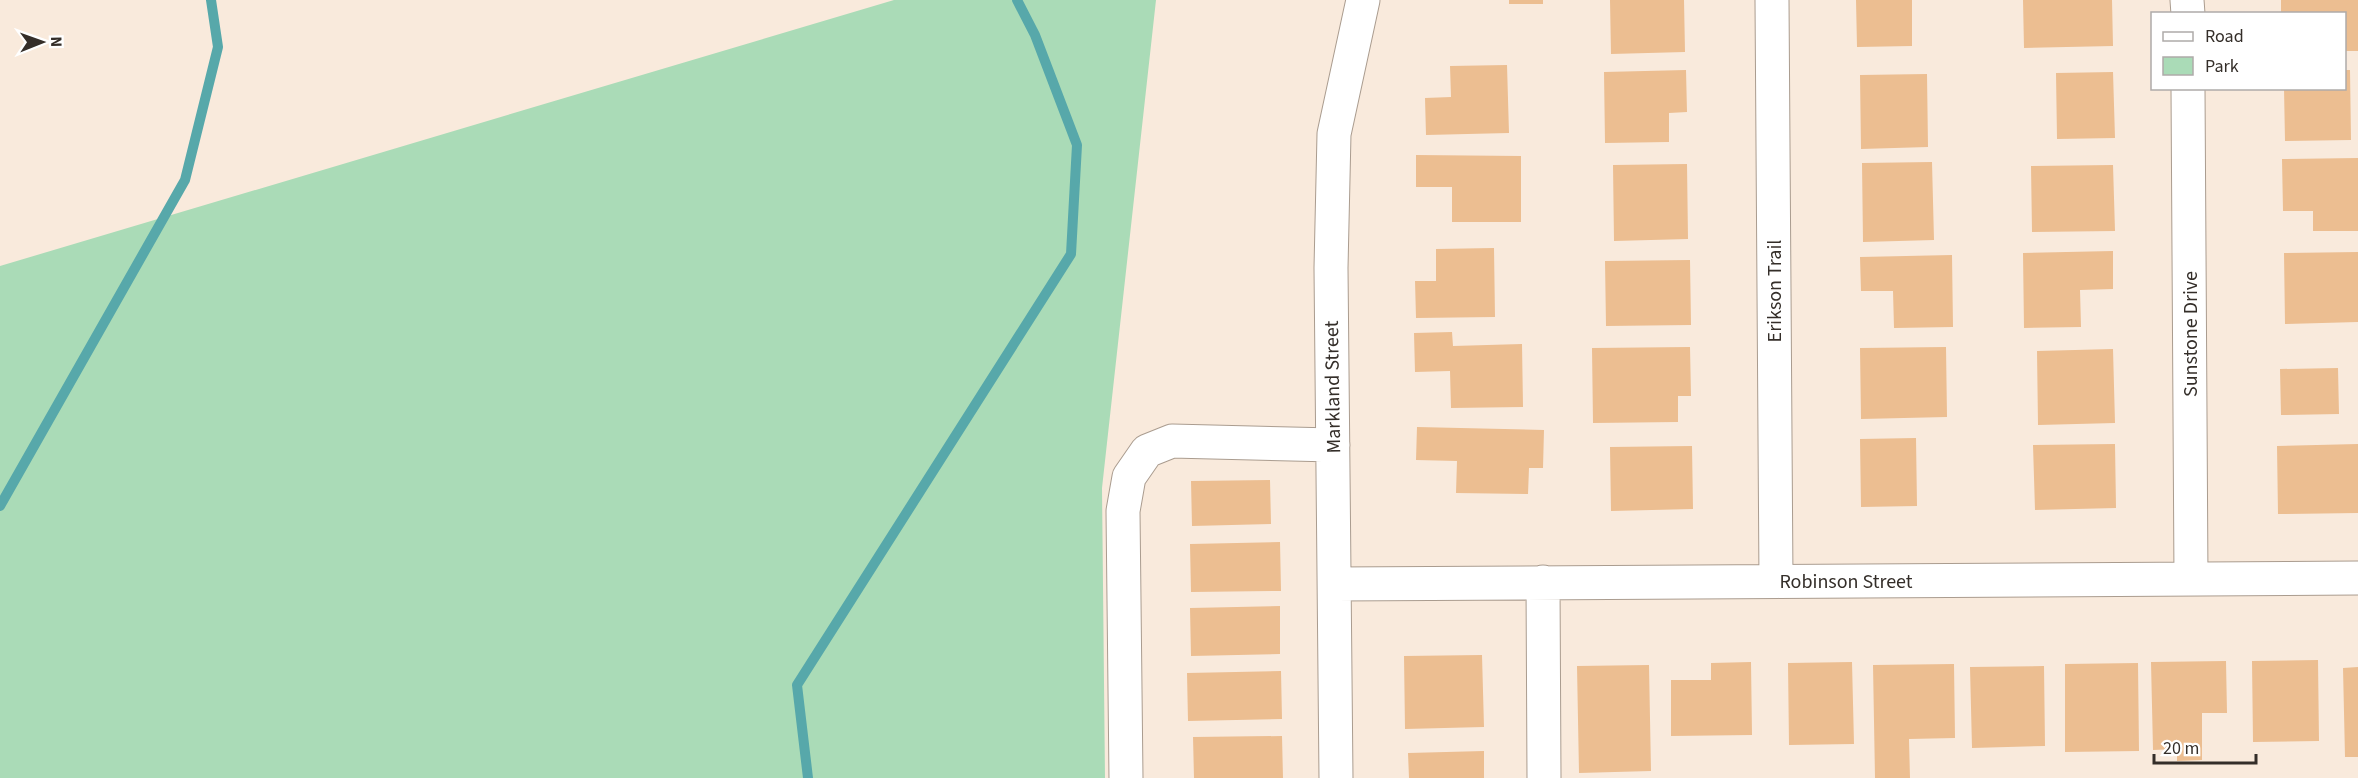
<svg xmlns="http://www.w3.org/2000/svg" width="2358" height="778" font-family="'Source Sans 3',sans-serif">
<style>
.green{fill:#aadbb7}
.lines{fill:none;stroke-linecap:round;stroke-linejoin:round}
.stream{stroke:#57a8aa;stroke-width:10}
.building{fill:#ecbe91}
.minor-casing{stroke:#aa9c8f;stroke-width:35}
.minor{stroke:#fff;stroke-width:33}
.labels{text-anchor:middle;stroke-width:4.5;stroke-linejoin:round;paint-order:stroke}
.street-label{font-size:20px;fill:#342e29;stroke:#fff}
</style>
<rect width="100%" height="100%" fill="#f9eadc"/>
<path class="green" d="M894 0H1156L1102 488 1105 778H0V266Z"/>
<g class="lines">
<path class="stream" d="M0 506 185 180 218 47 211 0
M808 778 797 685 1071 254 1077 145 1035 35 1017 0"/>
</g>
<path class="building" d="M1509 0H1543V4H1509Z
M1610 0H1684L1685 52 1611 54Z
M1856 0H1912V46L1857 47Z
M2023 0H2112L2113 46 2024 48Z
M2281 0H2358V51H2344V14H2281Z
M1507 65 1509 133 1426 135 1425 98 1451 97 1450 66Z
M1686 70 1687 112 1669 113V142L1605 143 1604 72Z
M2344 70H2350L2351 140 2285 141 2284 88H2344Z
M2113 72 2115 138 2057 139 2056 73Z
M1927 74 1928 147 1861 149 1860 75Z
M1416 155 1521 156V222H1452V187H1416Z
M2358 158V231H2313V211H2283L2282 159Z
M1932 162 1934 240 1863 242 1862 163Z
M1687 164 1688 239 1614 241 1613 165Z
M2113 165 2115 231 2032 232 2031 166Z
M1494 248 1495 317 1416 318 1415 281H1436V249Z
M2113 251V289L2080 290 2081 327 2024 328 2023 253Z
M2358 252V322L2285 324 2284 253Z
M1952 255 1953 327 1894 328 1893 291H1861L1860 257Z
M1690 260 1691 325 1606 326 1605 261Z
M1452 332 1453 346 1522 344 1523 407 1451 408 1450 371 1415 372 1414 333Z
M1690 347 1691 396H1678V422L1593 423 1592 348Z
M1946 347 1947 417 1861 419 1860 348Z
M2113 349 2115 423 2038 425 2037 351Z
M2338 368 2339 414 2281 415 2280 369Z
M1417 427 1544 430 1543 468H1529L1528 494 1456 493 1457 461 1416 460Z
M1916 438 1917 506 1861 507 1860 439Z
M2115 444 2116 508 2035 510 2033 445Z
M2358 444V513L2278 514 2277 446Z
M1692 446 1693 509 1611 511 1610 447Z
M1270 480 1271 524 1192 526 1191 481Z
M1280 542 1281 591 1191 592 1190 544Z
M1280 606V654L1191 656 1190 608Z
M1482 655 1484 727 1405 729 1404 656Z
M2318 660 2319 741 2253 742 2252 661Z
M2226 661 2227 713H2202V760L2177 761V749L2153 750 2151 662Z
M1751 662 1752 735 1671 736V680H1711V663Z
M1852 662 1854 744 1789 745 1788 663Z
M2138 663 2139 751 2065 752V664Z
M1954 664 1955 738 1909 739 1910 778H1875L1873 665Z
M1649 665 1651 771 1579 773 1577 666Z
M2044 666 2045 746 1972 748 1970 667Z
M2358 667V757H2345L2343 668Z
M1281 671 1282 719 1188 721 1187 673Z
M1282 736 1283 778H1194L1193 737Z
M1484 751V778H1409L1408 753Z"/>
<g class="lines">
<defs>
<path id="minor" d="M1772 0 1776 581
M2187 0 2188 14
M2188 88 2191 579
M1543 582 1544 778
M1335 584 2358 578
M1126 778 1123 511 1129 477 1147 451 1172 441 1333 445
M1336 778 1331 268 1334 134 1363 0"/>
</defs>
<use href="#minor" class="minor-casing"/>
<use href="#minor" class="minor"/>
</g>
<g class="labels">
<g class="street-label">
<text transform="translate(1774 291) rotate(-90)" y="7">Erikson Trail</text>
<text transform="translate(2190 334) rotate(-90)" y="7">Sunstone Drive</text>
<text transform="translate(1332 387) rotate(-91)" y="7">Markland Street</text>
<text x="1846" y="588">Robinson Street</text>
</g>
</g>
<rect x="2151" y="12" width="195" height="78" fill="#ffffff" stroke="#aeaba9" stroke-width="1.5"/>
<rect x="2163" y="32" width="30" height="9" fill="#ffffff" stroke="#aeaba9" stroke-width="1.5"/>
<text x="2205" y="42" font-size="18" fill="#342e29">Road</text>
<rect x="2163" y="57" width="30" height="18" fill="#aadbb7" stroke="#aeaba9" stroke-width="1.5"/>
<text x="2205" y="72" font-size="18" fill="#342e29">Park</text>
<g transform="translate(42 42) rotate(89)" stroke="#ffffff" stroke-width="4.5" paint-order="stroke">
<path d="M0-4.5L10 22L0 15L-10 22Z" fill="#342e29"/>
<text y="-9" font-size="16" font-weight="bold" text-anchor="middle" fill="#342e29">N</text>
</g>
<path d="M2154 754v9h102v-9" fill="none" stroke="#342e29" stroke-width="3"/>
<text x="2163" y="754" font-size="18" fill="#342e29" stroke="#ffffff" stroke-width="4.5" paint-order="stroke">20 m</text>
</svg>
